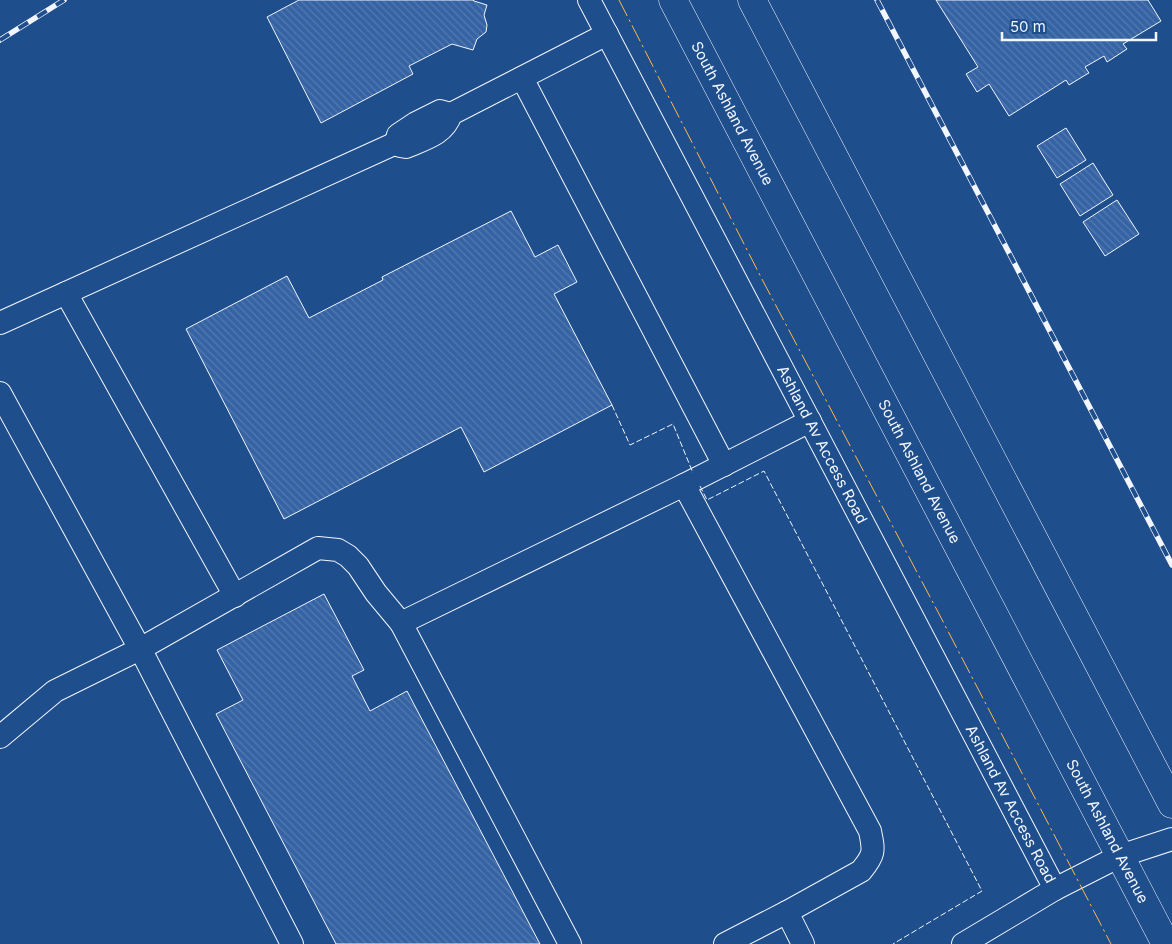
<svg xmlns="http://www.w3.org/2000/svg" width="1172" height="944" font-family="Inter,sans-serif">
<style>
.building{fill:url(#building-back-hatch);stroke:#f2f6ff}
.lines{fill:none;stroke-linecap:round;stroke-linejoin:round}
.minor-casing{stroke:#f2f6ff;stroke-width:24}
.major-casing{stroke:#f2f6ff;stroke-width:29}
.minor{stroke:#1f4e8c;stroke-width:22}
.major{stroke:#1f4e8c;stroke-width:28}
.rail-casing{stroke:#f2f6ff;stroke-width:5.5}
.rail{stroke:#1f4e8c;stroke-width:4;stroke-dasharray:11;stroke-linecap:butt}
.fence{stroke:#f2f6ff;stroke-width:1;stroke-dasharray:6 2.5;stroke-linecap:butt}
.power{stroke:#ffb74d;stroke-width:1;stroke-dasharray:18 4 2.5 4;stroke-linecap:butt}
.labels{text-anchor:middle;stroke-width:4;stroke-linejoin:round;paint-order:stroke}
.street-label{font-size:15px;fill:#f2f6ff;stroke:#1f4e8c}
</style>
<defs>
<pattern id="building-back-hatch" width="6" height="6" patternUnits="userSpaceOnUse" patternTransform="scale(1.25)"><rect width="6" height="6" fill="#3563a3"/><path d="M-1 5l2 2M0 0l6 6M5-1l2 2" fill="none" stroke="#537ab1"/></pattern>
</defs>
<rect width="100%" height="100%" fill="#1f4e8c"/>
<path class="building" d="M299 0H473L474 1 487 5 484 15 487 25 486 32 477 39 473 50 452 44 409 66 413 74 321 123 267 17Z
M936 0H1148L1161 21 1123 44 1127 49 1107 62 1104 56 1085 67 1089 73 1087 74 1069 85 1066 80 1009 116 989 84 977 92 966 74 978 67Z
M1066 128 1086 160 1057 178 1037 146Z
M1093 163 1113 195 1080 216 1060 184Z
M1117 200 1139 234 1105 256 1083 222Z
M511 211 535 257 558 245 577 282 554 294 612 405 484 472 461 427 284 519 186 329 287 276 309 318 383 280 382 277Z
M324 594 364 670 352 676 370 711 407 691 540 944H336L216 714 243 700 217 650Z"/>
<g class="lines">
<defs>
<g id="minor">
<path id="s1" d="M589 0 1055 889"/>
<path d="M522 78 724 465"/>
<path d="M451 114 440 111 416 123 398 135 396 143 400 146 406 147C424 139 444 135 451 114L607 34"/>
<path d="M66 293 235 596"/>
<path d="M0 323 396 143"/>
<path d="M0 393 146 660 292 944"/>
<path d="M684 485 810 421"/>
<path d="M0 737 55 691 140 649 318 548 338 550 348 556 358 566 376 593 401 623"/>
<path d="M787 912 803 944"/>
<path d="M570 944 401 623 684 485 870 831C874 851 875 854 861 871L787 912 725 944"/>
<path d="M963 944 1055 889 1120 856 1172 839"/>
</g>
<g id="major">
<path id="s2" d="M673 0 1166 944"/>
<path d="M752 0 1172 804"/>
</g>
</defs>
<use href="#minor" class="minor-casing"/>
<use href="#major" class="major-casing"/>
<use href="#minor" class="minor"/>
<use href="#major" class="major"/>
<defs>
<path id="rail" d="M877 0 1172 565
M0 40 64 0"/>
</defs>
<use href="#rail" class="rail-casing"/>
<use href="#rail" class="rail"/>
<path class="fence" d="M612 405 630 445 673 424 693 473
M700 486 707 500 764 471 982 891 893 944"/>
<path class="power" d="M619 0 764 283 938 612 1111 944"/>
</g>
<g class="labels">
<g class="street-label">
<text dy="5" stroke="none"><textPath href="#s2" startOffset="128">South Ashland Avenue</textPath></text>
<text dy="5" stroke="none"><textPath href="#s1" startOffset="502">Ashland Av Access Road</textPath></text>
<text dy="5" stroke="none"><textPath href="#s2" startOffset="532">South Ashland Avenue</textPath></text>
<text dy="5" stroke="none"><textPath href="#s1" startOffset="908">Ashland Av Access Road</textPath></text>
<text dy="5" stroke="none"><textPath href="#s2" startOffset="938">South Ashland Avenue</textPath></text>
</g>
</g>
<path d="M1002 32v8h154v-8" fill="none" stroke="#f2f6ff" stroke-width="2.5"/>
<text x="1010" y="32" font-size="15" fill="#f2f6ff" stroke="#1f4e8c" stroke-width="4" paint-order="stroke">50 m</text>
</svg>
